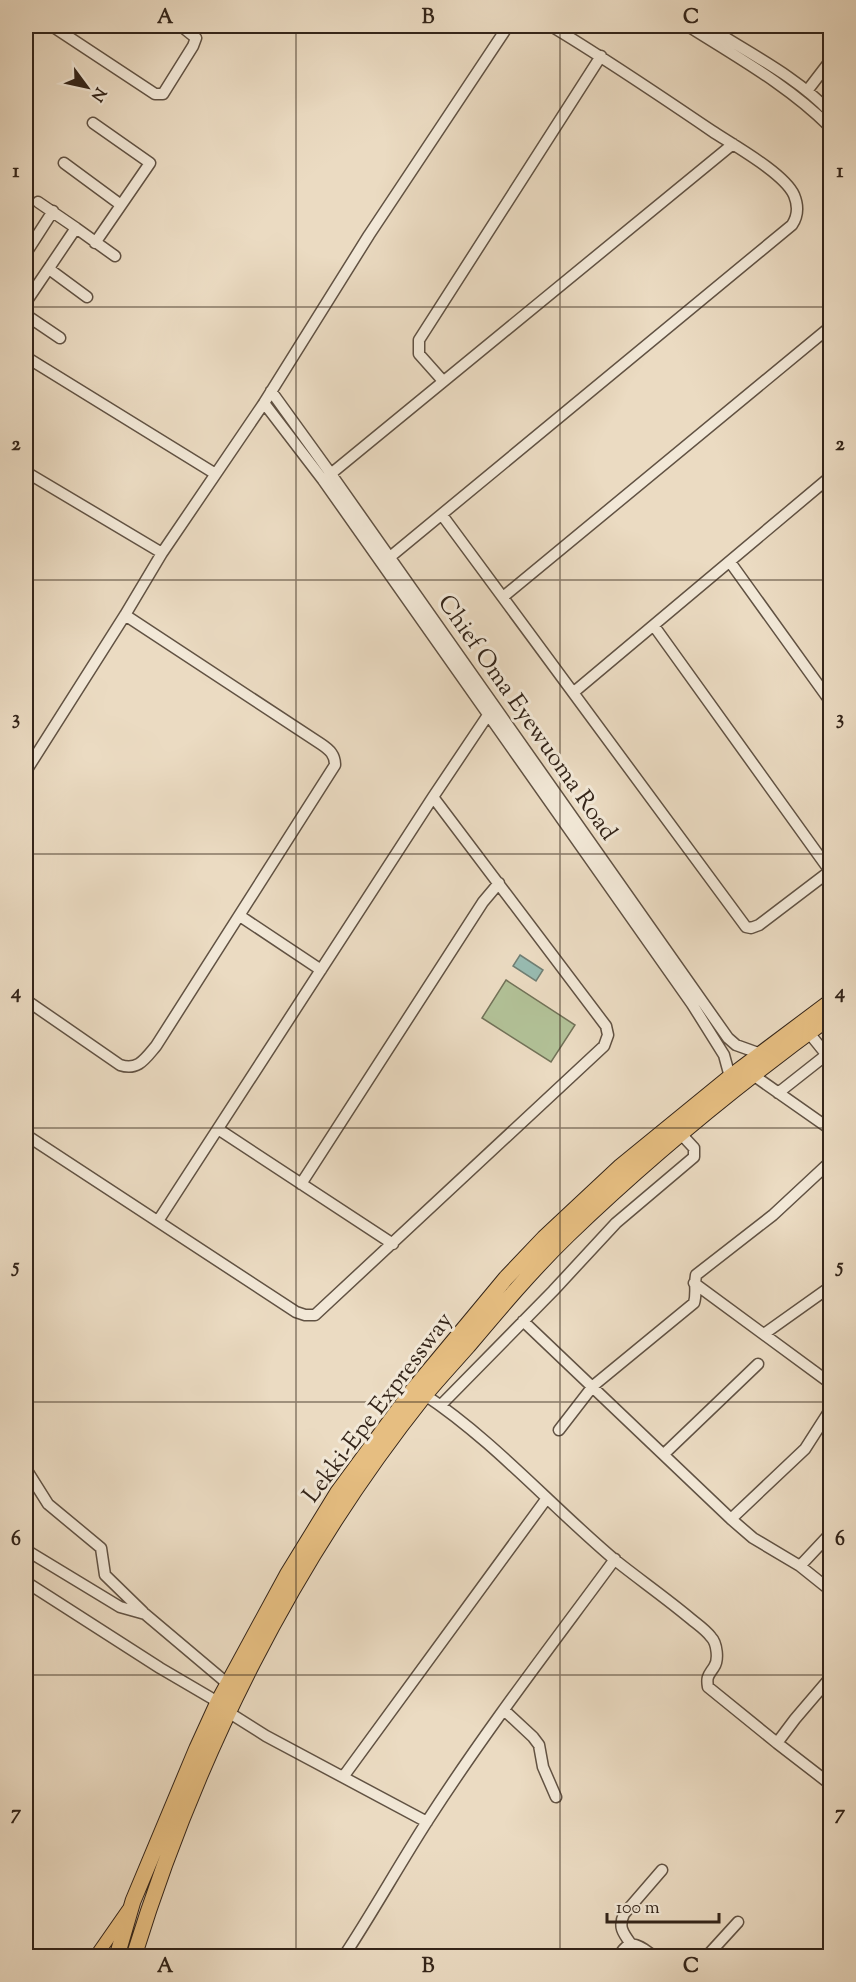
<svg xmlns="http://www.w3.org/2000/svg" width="856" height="1982" font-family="'Sorts Mill Goudy',serif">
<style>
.green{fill:#b2c197;stroke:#727258;stroke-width:1.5}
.water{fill:#98bbb1;stroke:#707f74;stroke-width:1.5}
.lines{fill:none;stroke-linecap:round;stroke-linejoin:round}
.minor-casing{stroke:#615243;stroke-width:13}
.major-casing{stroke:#332419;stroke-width:14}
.highway-casing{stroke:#332419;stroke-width:17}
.minor{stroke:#f2e8d7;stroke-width:10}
.major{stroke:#e6be81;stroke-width:12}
.highway{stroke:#e6be81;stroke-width:15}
.grid{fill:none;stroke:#332419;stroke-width:1.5;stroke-opacity:0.55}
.labels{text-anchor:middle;stroke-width:6;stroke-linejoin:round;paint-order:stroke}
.street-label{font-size:24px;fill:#332419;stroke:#f2e8d7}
.neatline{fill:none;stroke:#332419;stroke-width:2}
.grid-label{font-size:20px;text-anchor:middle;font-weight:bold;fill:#332419}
</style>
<rect width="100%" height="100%" fill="#ebdbc2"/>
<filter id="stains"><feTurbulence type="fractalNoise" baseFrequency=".00333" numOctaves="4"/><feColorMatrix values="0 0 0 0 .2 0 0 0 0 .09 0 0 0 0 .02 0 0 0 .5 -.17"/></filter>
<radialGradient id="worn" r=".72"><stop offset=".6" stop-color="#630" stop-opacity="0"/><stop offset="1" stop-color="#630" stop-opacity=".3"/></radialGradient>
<path class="green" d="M506 980 575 1025 551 1062 482 1018Z"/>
<path class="water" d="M520 955 543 970 536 981 513 966Z"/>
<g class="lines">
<defs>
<path id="minor" d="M52 26 155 94H163L193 46 196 38 181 26
M688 26C737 57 789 86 830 127
M707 26C748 53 796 76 830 112
M807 91 830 61
M93 123 150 163 95 243
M64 163 121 205
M38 202 76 228
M26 253 53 211
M49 269 87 297
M26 302 76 228 115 256
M26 315 60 338
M26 357 214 473
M443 381 419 354V340L601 56
M271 391 331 474 728 1038 736 1045 761 1054
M264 403 323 480 692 1004 724 1055 730 1077
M26 472 162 553
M327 477 733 144
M442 515 746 927 751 928 759 925 830 871
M390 557 792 225C798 216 799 207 794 195 784 173 733 145 712 131 659 95 606 59 551 26
M730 562 830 701
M503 597 830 327
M654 626 830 871
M574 692 830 477
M26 771 125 615 162 553 264 403 369 235 508 26
M240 916 321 970
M26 1000 120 1065C138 1071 145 1059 156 1046L335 765C335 755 330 750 321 744L125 615
M809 1033 826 1054
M753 1075 830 1129
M778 1093 830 1052
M218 1129 393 1244
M26 1135 296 1312 305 1315H315L604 1046 608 1035 606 1026 433 797
M301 1184 483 902 499 883
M158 1221 433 797 488 715 492 713
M694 1283 830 1383
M523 1321 731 1519 753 1538 800 1566 830 1590
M764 1334 830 1287
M425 1395C493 1440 552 1507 615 1560 640 1580 666 1598 691 1619 697 1624 706 1630 711 1637 717 1643 719 1660 714 1667 709 1675 706 1676 708 1687L777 1743
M441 1405 553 1291 616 1223 694 1157V1148L681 1134
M559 1430 593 1386 694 1303C697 1293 694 1285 696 1275L773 1215 830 1162
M664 1454 758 1364
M26 1469 48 1504 101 1548 105 1575 143 1612
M731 1519 805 1449 830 1410
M26 1550 120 1607 145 1614 228 1684
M800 1566 830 1534
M26 1582 160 1668 218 1702
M830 1678 795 1719 777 1743 830 1784
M504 1710 533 1737 539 1745 543 1767 556 1797
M228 1712 266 1736 427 1822
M343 1777 547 1498
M631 1944C623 1933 618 1927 624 1914L662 1870
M344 1956C373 1912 399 1865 428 1820 486 1730 551 1646 615 1559
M619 1956C630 1936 639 1946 654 1956
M707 1956 738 1922"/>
<path id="major" d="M96 1956 128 1910"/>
<path id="highway" d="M117 1956 133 1901 197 1748 218 1702 287 1575 338 1492 413 1390 506 1278 544 1238 621 1166 730 1077 830 1002
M134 1956C196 1755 292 1562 424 1396 438 1379 453 1363 468 1346 500 1308 532 1270 568 1235 650 1156 738 1084 830 1017"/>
</defs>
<use href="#minor" class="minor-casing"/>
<use href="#major" class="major-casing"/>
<use href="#highway" class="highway-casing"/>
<use href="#minor" class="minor"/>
<use href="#major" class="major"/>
<use href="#highway" class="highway"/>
</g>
<path class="grid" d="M296 26V1956M560 26V1956M26 307H830M26 580H830M26 854H830M26 1128H830M26 1402H830M26 1675H830"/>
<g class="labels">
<g class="street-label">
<text transform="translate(528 717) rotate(55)" y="8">Chief Oma Eyewuoma Road</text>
<text transform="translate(377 1407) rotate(-53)" y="8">Lekki-Epe Expressway</text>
</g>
</g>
<rect width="856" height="1982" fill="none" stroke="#ebdbc2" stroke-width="66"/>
<g transform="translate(87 87) rotate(123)" stroke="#f2e8d7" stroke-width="4.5" paint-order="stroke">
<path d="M0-4.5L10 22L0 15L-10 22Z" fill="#332419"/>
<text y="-9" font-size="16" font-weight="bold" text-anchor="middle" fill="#332419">N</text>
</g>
<path d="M607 1913v9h112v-9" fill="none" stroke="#332419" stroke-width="3"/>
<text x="616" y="1913" font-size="18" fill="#332419" stroke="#f2e8d7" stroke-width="4.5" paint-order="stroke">100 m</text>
<rect x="33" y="33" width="790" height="1916" class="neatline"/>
<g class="grid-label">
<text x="165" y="23">A</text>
<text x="428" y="23">B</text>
<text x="691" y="23">C</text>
<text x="16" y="177">1</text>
<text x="840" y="177">1</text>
<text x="16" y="450">2</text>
<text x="840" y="450">2</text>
<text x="16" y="724">3</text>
<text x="840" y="724">3</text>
<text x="16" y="998">4</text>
<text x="840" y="998">4</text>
<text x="16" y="1272">5</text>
<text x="840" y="1272">5</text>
<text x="16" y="1545">6</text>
<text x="840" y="1545">6</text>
<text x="16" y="1819">7</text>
<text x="840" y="1819">7</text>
<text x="165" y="1972">A</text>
<text x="428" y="1972">B</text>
<text x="691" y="1972">C</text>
</g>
<rect width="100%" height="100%" filter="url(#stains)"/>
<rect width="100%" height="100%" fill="url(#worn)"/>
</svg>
